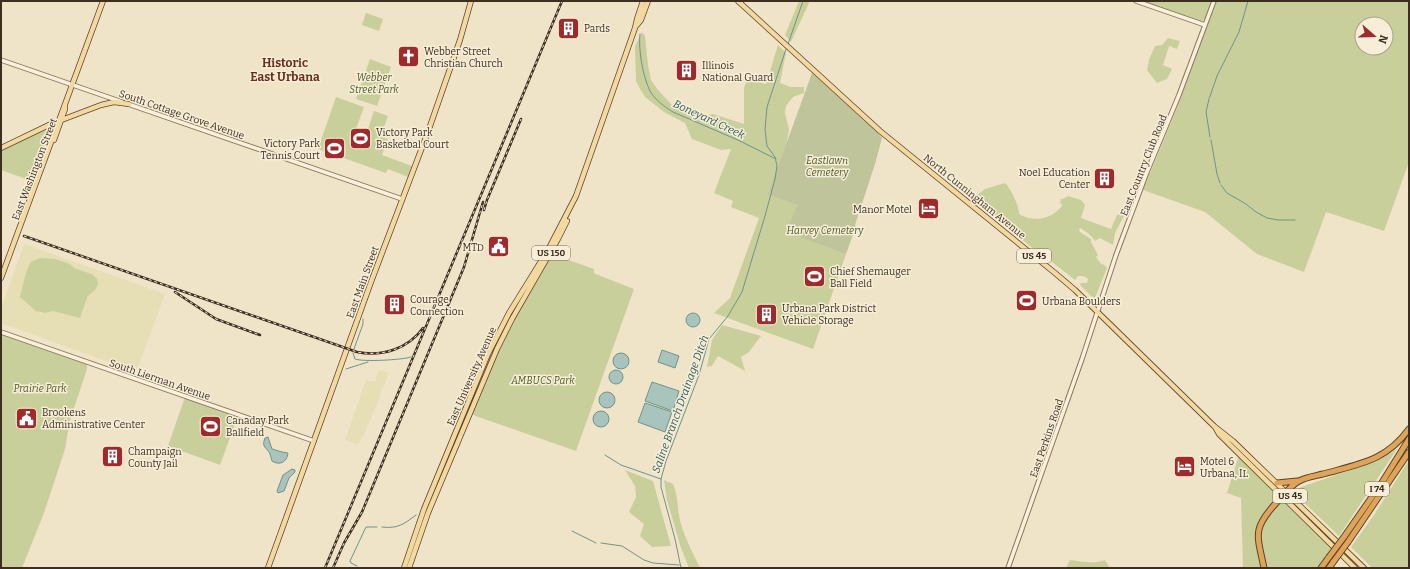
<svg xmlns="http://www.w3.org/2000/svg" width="1410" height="569" font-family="Bitter,serif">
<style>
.farmland{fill:#e6deb5;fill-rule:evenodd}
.green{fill:#c9cf9b;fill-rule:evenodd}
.cemetery{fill:#bfc49a}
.water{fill:#a9c4bc;stroke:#6f938a}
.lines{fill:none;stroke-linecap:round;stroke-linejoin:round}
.stream{stroke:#6f938a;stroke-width:1}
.minor-casing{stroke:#8d765c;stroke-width:5.5}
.major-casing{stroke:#5b4430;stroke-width:6}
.highway-casing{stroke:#5b4430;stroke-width:7}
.minor{stroke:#faf1dc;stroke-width:3.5}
.major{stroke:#f3d9a0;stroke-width:4.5}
.highway{stroke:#e0a458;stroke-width:5}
.rail-casing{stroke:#3d2e20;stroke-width:2.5}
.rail{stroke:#f7eed8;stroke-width:1;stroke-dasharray:3;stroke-linecap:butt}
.highway-bridge-casing{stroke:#5b4430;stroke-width:7;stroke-linecap:butt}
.highway-bridge{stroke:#e0a458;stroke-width:5}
.labels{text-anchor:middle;stroke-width:3;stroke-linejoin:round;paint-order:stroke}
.shield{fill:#f7eed8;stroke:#756857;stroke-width:1}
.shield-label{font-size:9px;font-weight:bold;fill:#3d2e20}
.poi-label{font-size:10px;fill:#3d2e20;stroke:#f7eed8;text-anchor:start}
.park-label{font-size:10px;font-style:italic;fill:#4d5a26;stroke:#f7eed8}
.street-label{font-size:10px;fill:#3d2e20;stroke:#f7eed8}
.water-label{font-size:11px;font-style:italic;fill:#2f5d5a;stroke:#f7eed8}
.quarter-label{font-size:12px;font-weight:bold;fill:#6b2e1e;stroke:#f7eed8}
</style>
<rect width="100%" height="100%" fill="#f0e4c8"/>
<path class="farmland" d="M24 244 165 294 136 372 1 323V309ZM70 264 74 268 92 274 95 290 88 296 82 315 53 311 45 313 20 297 26 276Z
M379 370 388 373 385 384 381 390 380 397 361 441 357 444 345 440 366 380 375 382Z"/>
<path class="green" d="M799 1H810L791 42 785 35Z
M1143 1H1212L1206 18 1201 21Z
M1216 1H1409V162L1384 231 1326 212 1304 272 1257 254 1205 212 1143 190 1172 120ZM1362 24H1386V48H1362Z
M366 13 383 19 379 31 362 25Z
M642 32 645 36 648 65 651 80 658 90 673 106 702 116 713 114 744 124V87L748 79 766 84 778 45 786 53 780 83 791 87H804V93L793 97 786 106 785 113 789 129 783 164 797 204 796 206 843 252 846 254 813 349 714 313 730 298 759 218 731 207 733 201 714 193 731 149 721 150 692 139 685 123 664 112 645 97 640 89 636 81 635 46Z
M1168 38 1180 41 1177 49 1169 46 1163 65 1172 69 1167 79 1157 83 1147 70 1149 60 1155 46 1162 45Z
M370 59 391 67 377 106 356 99Z
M336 97 364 107 356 129 367 132 374 111 388 116 381 136 388 139 382 155 412 166 408 177 388 169 386 173 318 149Z
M45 130 50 131 32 181 1 170V150Z
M1005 183C1010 187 1020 208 1019 214 1035 223 1051 219 1062 206V204H1060L1061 199H1063L1068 196 1081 200 1085 205 1081 218 1111 229 1117 215 1122 213 1123 216 1124 213 1125 214 1115 233 1113 245 1100 238 1095 241C1091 235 1087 232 1080 228L1079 229 1080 232 1091 239V242L1098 255 1096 257 1102 265 1103 264 1107 268 1095 298 1091 296 1080 285 1081 283H1087L1088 279C1085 276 1083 276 1078 276L1075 280 1047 258 1031 247 973 198 985 189Z
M551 252 563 258 594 269V273L598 275 634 289 576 451 470 414 497 349Z
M41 258 55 259 70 264 74 268 92 274 97 279 98 285 95 290 88 296 80 318 53 311 45 313 36 311 20 297C22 289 27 266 31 262 34 260 38 259 41 258Z
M722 325 761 336 749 352 741 357 745 371 718 356 712 366 707 367 712 340Z
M1 334 84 363 87 365V369L70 420 65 449 44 513 22 568H1Z
M185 397 238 416 220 465 168 446Z
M1397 449 1339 536 1292 491 1304 486 1377 461Z
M1239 455 1274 492C1279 505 1264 511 1259 521 1253 536 1259 553 1262 568H1243L1241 498 1227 493Z
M1409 460V568H1372L1351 547 1374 515Z
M625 470 653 481 671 546 652 547 640 536 644 524 629 512 636 497 635 486Z
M664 480 673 484C678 496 677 503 679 515 682 533 692 551 700 568H689L681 548 667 500Z
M1281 501H1282L1332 548 1317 568H1266C1263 552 1256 533 1265 518 1269 512 1276 506 1281 501Z
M1070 560C1083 562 1093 564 1105 560L1110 568H1066Z"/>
<path class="cemetery" d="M812 73 879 134 882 138 875 164 855 225 856 226 846 254 787 232 797 205 768 194Z"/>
<path class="water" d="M686 320a7 7 0 1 1 14 0a7 7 0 1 1-14 0Z
M662 350 679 356 675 368 658 362Z
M613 361a8 8 0 1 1 16 0a8 8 0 1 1-16 0Z
M609 377a7 7 0 1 1 14 0a7 7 0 1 1-14 0Z
M652 382 679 391 673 411 645 401Z
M599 400a8 8 0 1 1 16 0a8 8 0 1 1-16 0Z
M645 403 672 412 665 432 638 422Z
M593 419a8 8 0 1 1 16 0a8 8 0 1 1-16 0Z
M268 437 272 449 282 452 288 453C287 462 280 466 272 461 271 459 271 456 270 454 267 447 261 448 265 438Z
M292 469 295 470V472L289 478 284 491 278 493 277 491 283 475Z"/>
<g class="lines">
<path class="stream" d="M640 34C638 49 643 77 650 91 655 100 665 107 673 112L740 141 776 159
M788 44 803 1
M1210 137 1206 112 1209 99 1217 76 1239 32 1248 1
M1211 140 1217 174 1220 183
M1221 185 1227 193 1246 204 1256 212 1267 218 1278 220H1295
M354 349 363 324V319
M353 353 355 359C363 362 402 360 411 357
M346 369 368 362
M605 455 621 465 661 479
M382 527C398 529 404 524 416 515
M572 531 596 543
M601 543 622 546 644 560 653 563 679 565
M357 566 351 563 350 561 366 527H377
M681 568 675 539 661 487V479L666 461 699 375 709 339 728 316 742 292 765 216 775 179 777 166 775 157 767 146 766 138 765 129 767 107 786 49"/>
<defs>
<path id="minor" d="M1136 1 1205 25
M1 60 122 102
M128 104 402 199
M1 332 314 441
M1008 568 1082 359 1116 255 1147 172 1179 95 1214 1"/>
<path id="major" d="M738 1 880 131 1055 273 1075 290 1214 426 1233 441 1364 568
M636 26 641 20 648 1
M54 140 65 109V105
M1 148 51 124 101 105 114 102 129 104
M1 278 103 1
M1215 427 1219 434 1355 568
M268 568 371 282 429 129 460 40 471 1
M404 568 424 509 488 354 509 313 548 250 576 196 635 28 637 19 643 1
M409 568 428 513 497 349 512 319 558 239 567 221"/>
<path id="highway" d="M1277 483 1297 481
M1344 537 1381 484 1409 439
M1348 542 1409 452
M1264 568C1257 534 1252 529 1277 502 1284 495 1291 485 1299 481 1307 477 1315 476 1323 474 1359 464 1386 461 1409 429
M1321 568 1329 557
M1329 568 1334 561"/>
</defs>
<use href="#minor" class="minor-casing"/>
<use href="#major" class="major-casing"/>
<use href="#highway" class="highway-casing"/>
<use href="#minor" class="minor"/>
<use href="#major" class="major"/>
<use href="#highway" class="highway"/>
<defs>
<path id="rail" d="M484 210 487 200 521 119
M24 236 357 352C382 357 408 349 423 328
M175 292 216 319 260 335
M325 568 562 1
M333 568 344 543 362 512 464 267 483 202"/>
</defs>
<use href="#rail" class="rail-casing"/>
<use href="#rail" class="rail"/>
<defs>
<path id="highway-bridge" d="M1329 557 1344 537
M1334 561 1348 542"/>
</defs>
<use href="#highway-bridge" class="highway-bridge-casing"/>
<use href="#highway-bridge" class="highway-bridge"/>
</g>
<defs>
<symbol id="building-square" viewBox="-11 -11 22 22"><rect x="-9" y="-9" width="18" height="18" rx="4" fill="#9e2a2b" stroke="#f7eed8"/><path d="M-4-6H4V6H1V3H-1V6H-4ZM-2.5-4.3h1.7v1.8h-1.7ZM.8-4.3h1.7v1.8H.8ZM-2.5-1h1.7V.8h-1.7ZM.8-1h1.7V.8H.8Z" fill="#fff"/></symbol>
<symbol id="church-square" viewBox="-11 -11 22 22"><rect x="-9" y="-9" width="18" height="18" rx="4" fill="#9e2a2b" stroke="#f7eed8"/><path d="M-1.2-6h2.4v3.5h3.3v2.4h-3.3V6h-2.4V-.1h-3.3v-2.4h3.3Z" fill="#fff"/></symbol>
<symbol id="stadium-square" viewBox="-11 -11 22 22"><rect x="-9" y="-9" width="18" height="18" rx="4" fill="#9e2a2b" stroke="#f7eed8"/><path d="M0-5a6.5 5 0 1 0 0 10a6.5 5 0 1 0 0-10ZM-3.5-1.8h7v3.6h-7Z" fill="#fff"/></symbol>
<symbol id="hotel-square" viewBox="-11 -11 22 22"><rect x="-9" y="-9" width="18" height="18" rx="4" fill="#9e2a2b" stroke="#f7eed8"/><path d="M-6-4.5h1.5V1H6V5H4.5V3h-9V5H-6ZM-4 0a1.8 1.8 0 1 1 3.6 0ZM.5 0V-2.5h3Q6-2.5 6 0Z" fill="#fff"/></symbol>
<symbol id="civic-square" viewBox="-11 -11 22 22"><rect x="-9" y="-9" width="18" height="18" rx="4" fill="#9e2a2b" stroke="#f7eed8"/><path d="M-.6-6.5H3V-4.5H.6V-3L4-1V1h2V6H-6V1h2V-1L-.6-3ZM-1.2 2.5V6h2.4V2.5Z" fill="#fff"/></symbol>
</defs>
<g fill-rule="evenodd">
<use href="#building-square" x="556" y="16" width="25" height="25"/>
<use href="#church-square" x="396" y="44" width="25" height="25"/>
<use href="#building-square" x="674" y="58" width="25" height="25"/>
<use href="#stadium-square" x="348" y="126" width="25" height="25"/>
<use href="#stadium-square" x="322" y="136" width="25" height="25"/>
<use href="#building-square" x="1092" y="166" width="25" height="25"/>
<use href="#hotel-square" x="916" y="196" width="25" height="25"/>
<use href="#civic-square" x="486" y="234" width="25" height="25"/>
<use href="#stadium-square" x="802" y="264" width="25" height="25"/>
<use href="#stadium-square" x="1014" y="288" width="25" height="25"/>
<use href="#building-square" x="382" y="292" width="25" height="25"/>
<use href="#building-square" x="754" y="302" width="25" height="25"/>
<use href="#civic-square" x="14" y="406" width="25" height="25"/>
<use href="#stadium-square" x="198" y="414" width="25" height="25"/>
<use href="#building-square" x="100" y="444" width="25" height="25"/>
<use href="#hotel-square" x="1172" y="454" width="25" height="25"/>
</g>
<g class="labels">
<g class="shield">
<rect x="532" y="246" width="38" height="14" rx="3"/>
<rect x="1017" y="249" width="34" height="14" rx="3"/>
<rect x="1365" y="482" width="24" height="14" rx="3"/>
<rect x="1273" y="489" width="34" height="14" rx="3"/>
</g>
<g class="shield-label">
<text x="551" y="256">US 150</text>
<text x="1034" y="259">US 45</text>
<text x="1377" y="492">I 74</text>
<text x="1290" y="499">US 45</text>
</g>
<g class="poi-label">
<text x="584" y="32">Pards</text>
<text x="424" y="55">Webber Street<tspan x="424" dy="12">Christian Church</tspan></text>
<text x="702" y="69">Illinois<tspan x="702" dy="12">National Guard</tspan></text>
<text x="376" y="136">Victory Park<tspan x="376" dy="12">Basketbal Court</tspan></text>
<text x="320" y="147" text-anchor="end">Victory Park<tspan x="320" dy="12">Tennis Court</tspan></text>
<text x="1090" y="176" text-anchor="end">Noel Education<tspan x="1090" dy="12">Center</tspan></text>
<text x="912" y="213" text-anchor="end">Manor Motel</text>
<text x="484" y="251" text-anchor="end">MTD</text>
<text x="830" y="275">Chief Shemauger<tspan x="830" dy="12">Ball Field</tspan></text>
<text x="410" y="303">Courage<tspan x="410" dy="12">Connection</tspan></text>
<text x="1042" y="305">Urbana Boulders</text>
<text x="782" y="312">Urbana Park District<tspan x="782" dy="12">Vehicle Storage</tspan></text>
<text x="42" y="416">Brookens<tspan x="42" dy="12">Administrative Center</tspan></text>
<text x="226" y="424">Canaday Park<tspan x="226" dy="12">Ballfield</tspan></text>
<text x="128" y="455">Champaign<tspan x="128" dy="12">County Jail</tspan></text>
<text x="1200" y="465">Motel 6<tspan x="1200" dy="12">Urbana, IL</tspan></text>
</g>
<g class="park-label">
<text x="374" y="81">Webber<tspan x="374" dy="12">Street Park</tspan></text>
<text x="827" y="164">Eastlawn<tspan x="827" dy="12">Cemetery</tspan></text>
<text x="825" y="234">Harvey Cemetery</text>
<text x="543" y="384">AMBUCS Park</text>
<text x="40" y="392">Prairie Park</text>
</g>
<g class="street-label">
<text transform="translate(182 114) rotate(19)" y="4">South Cottage Grove Avenue</text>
<text transform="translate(1143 165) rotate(-68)" y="4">East Country Club Road</text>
<text transform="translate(34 169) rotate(-69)" y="4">East Washington Street</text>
<text transform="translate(975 196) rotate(39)" y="4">North Cunningham Avenue</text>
<text transform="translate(362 282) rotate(-70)" y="4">East Main Street</text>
<text transform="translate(471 376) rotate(-66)" y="4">East University Avenue</text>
<text transform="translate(160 379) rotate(19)" y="4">South Lierman Avenue</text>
<text transform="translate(1046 438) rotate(-71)" y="4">East Perkins Road</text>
</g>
<g class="water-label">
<text transform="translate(709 119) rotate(25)" y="4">Boneyard Creek</text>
<text transform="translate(680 404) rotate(-70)" y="4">Saline Branch Drainage Ditch</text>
</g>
<g class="quarter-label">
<text x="285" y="67">Historic<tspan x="285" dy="14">East Urbana</tspan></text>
</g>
</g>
<rect width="1410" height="569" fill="none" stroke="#3d2e20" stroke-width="4"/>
<g transform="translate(1374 36) rotate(110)"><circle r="19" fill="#f7eed8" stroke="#ada18e"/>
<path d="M0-3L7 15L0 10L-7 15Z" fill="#9e2a2b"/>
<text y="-6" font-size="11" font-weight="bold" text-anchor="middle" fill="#3d2e20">N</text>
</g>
</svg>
